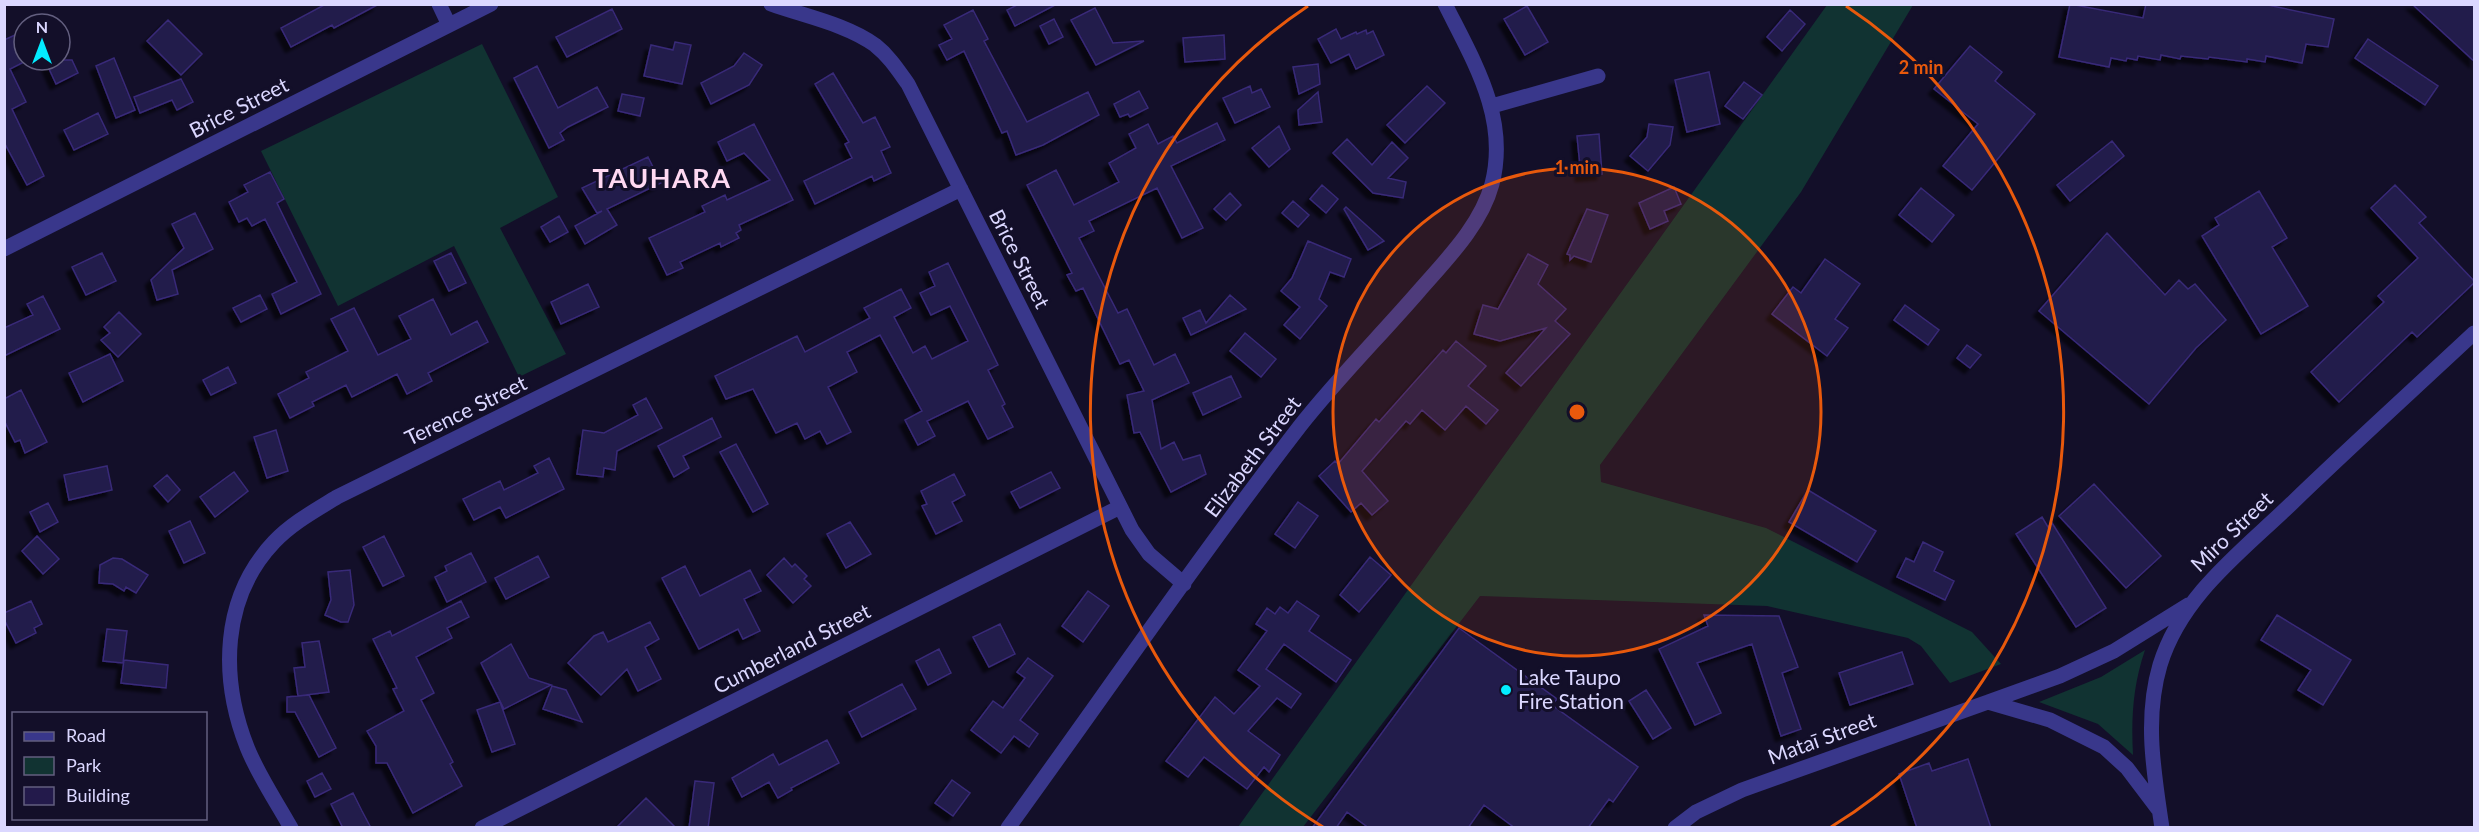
<svg xmlns="http://www.w3.org/2000/svg" width="2479" height="832" font-family="Lato,sans-serif">
<style>
.green{fill:#113332}
.building{fill:#231a4b;stroke:#382a78;stroke-width:1.5;filter:url(#shadow)}
.lines{fill:none;stroke-linecap:round;stroke-linejoin:round}
.minor{stroke:#39378b;stroke-width:15}
.ring{fill:none;stroke:#e8590c;stroke-width:3}
.poi-dot{fill:#03ebff;stroke:#130f29;stroke-width:2}
.labels{text-anchor:middle;stroke-width:6;stroke-linejoin:round;paint-order:stroke}
.street-label{font-size:21px;fill:#dbd7ff;stroke:#130f29}
.poi-label{font-size:21px;fill:#dbd7ff;stroke:#130f29;text-anchor:start}
.district-label{font-size:27px;font-weight:bold;letter-spacing:1.5px;fill:#ffd9f2;stroke:#130f29}
.centre{fill:#e8590c;stroke:#130f29;stroke-width:3}
.ring-label{font-size:18px;text-anchor:middle;font-weight:bold;fill:#e8590c;stroke:#130f29;stroke-width:6;stroke-linejoin:round;paint-order:stroke}
</style>
<defs>
<filter id="shadow"><feDropShadow dx="-5.5" dy="5.5" stdDeviation="1.5" flood-color="#0009"/></filter>
</defs>
<rect width="100%" height="100%" fill="#130f29"/>
<path class="green" d="M1827 5H1913L1801 192 1600 465 1601 482 1766 528 1972 632 2001 664 1950 683 1921 646 1908 638 1767 606 1480 596 1303 827H1238Z
M482 44 558 197 500 228 566 354 519 377 454 246 338 306 261 151Z
M2145 650C2133 685 2131 718 2133 755L2098 724 2039 702 2101 677Z"/>
<path class="building" d="M326 4H379L334 28 332 25 291 47 281 28Z
M1019 4H1057L1015 26 1007 10Z
M2070 4 2143 18 2146 4H2263L2334 19 2328 47 2306 44 2302 63 2266 56 2265 62 2247 59V62L2209 57 2208 59 2181 56 2180 59 2161 55 2160 60 2138 56 2137 60 2127 58 2126 61 2111 58 2109 67 2059 57Z
M2412 4H2475V62Z
M1527 6 1548 42 1525 55 1504 19Z
M1095 8 1113 43 1144 41 1096 65 1071 20Z
M612 9 622 29 567 57 556 37Z
M973 10 988 39 984 41 1027 122 1088 92 1099 115 1043 145 1016 155 1007 131 1002 133 964 51 947 60 939 45 952 39 944 25Z
M1790 10 1805 24 1782 51 1767 37Z
M1054 19 1063 37 1049 44 1040 26Z
M168 20 202 54 181 75 147 41Z
M1336 29 1341 39 1356 32 1357 34 1366 30 1367 34 1373 31 1384 55 1356 69 1349 54 1331 63 1318 39Z
M24 31V62L10 69 26 102 12 109 44 176 27 185 4 142V40Z
M1224 35 1225 59 1185 62 1183 38Z
M2368 39 2438 86 2425 105 2355 58Z
M675 42 691 45 682 84 644 76 651 45 673 50Z
M1970 46 2002 72 1995 81 2035 114 1972 190 1943 166 1978 124 1934 89Z
M744 53 762 65 749 85 711 104 701 83 734 66Z
M114 58 135 110 116 118 96 66Z
M45 60H72L78 73 56 84Z
M1318 64 1320 84 1299 94 1293 67Z
M537 66 558 108 597 87 608 107 568 127 560 133 564 140 549 148 514 78Z
M1709 72 1720 124 1687 132 1675 80Z
M833 73 863 123 875 117 890 147 881 151 891 173 874 181 872 176 815 204 804 181 852 158 845 144 849 142 815 84Z
M181 79 193 102 177 110 172 100 140 113 134 97Z
M1744 82 1762 95 1743 119 1725 106Z
M1250 86 1252 93 1261 89 1270 107 1235 123 1223 98Z
M1427 86 1445 103 1405 143 1387 125Z
M1139 91 1148 108 1130 117 1128 114 1120 117 1114 104Z
M1318 92 1322 122 1299 125 1298 110Z
M622 94 644 98 640 116 618 111Z
M98 113 108 134 74 150 64 130Z
M1217 123 1225 140 1171 166 1203 228 1182 238 1157 188 1089 221 1094 231 1079 238 1118 313 1127 309 1154 365 1175 354 1189 383 1152 400 1161 449 1174 442 1183 460 1200 455 1206 474 1171 492 1140 432 1134 433 1127 395 1144 391 1129 360 1120 364 1083 288 1076 291 1067 275 1072 273 1027 185 1056 170 1074 205 1119 182 1109 163 1136 148 1129 134 1148 124 1158 144 1173 136 1177 143Z
M754 124 793 200 739 225 741 230 736 233 739 238 721 247 720 243 680 262 683 268 667 275 649 238 705 212 702 206 725 195 727 200 770 180 744 153 727 161 718 142Z
M1649 124 1673 127 1670 145 1648 171 1630 156 1647 137Z
M1279 126 1290 149 1269 167 1252 148Z
M1599 134 1602 174 1581 176 1577 136Z
M1347 139 1372 165 1392 142 1408 158 1388 178 1406 182 1403 198 1373 193 1333 153Z
M2112 141 2124 156 2070 201 2057 185Z
M648 157 661 183 607 209 617 225 585 244 575 226 602 211 597 213 582 188Z
M270 172 284 199 277 203 321 294 281 314 272 294 297 282 265 219 252 226 247 218 239 222 229 202 248 192 244 185Z
M1322 185 1338 199 1326 213 1310 199Z
M2395 185 2426 217 2419 223 2475 282 2417 337 2412 332 2339 402 2311 372 2384 302 2378 296 2418 258 2371 208Z
M1674 187 1681 204 1664 211 1668 221 1650 229 1639 203Z
M1921 188 1954 215 1932 242 1899 215Z
M2259 191 2287 238 2272 247 2308 306 2261 334 2202 236 2219 225 2215 218Z
M1230 193 1241 205 1226 220 1214 209Z
M1293 201 1309 215 1298 227 1282 213Z
M1346 207 1384 241 1368 250 1344 209Z
M1587 209 1608 215 1591 262 1574 256 1570 260V255L1567 254Z
M195 213 213 249 172 270 178 294 157 300 151 280 184 248 172 224Z
M559 216 568 232 550 242 541 227Z
M2107 233 2165 295 2179 280 2188 289 2195 284 2226 320 2196 348 2149 404 2039 311Z
M1308 241 1351 259 1344 277 1330 272 1319 299 1327 306 1300 339 1284 325 1300 307 1281 291 1292 278Z
M102 253 116 281 86 295 72 267Z
M451 253 466 283 449 291 434 261Z
M1528 254 1548 265 1538 284 1566 309 1555 321 1570 334 1521 386 1506 373 1546 328 1500 341 1474 334 1483 305 1498 309Z
M1825 259 1860 284 1835 319 1848 328 1827 356 1772 314 1793 287 1801 293Z
M948 263 998 365 988 370 1005 404 1002 406 1013 427 988 439 968 401 927 421 935 436 918 445 905 420 922 411 880 335 847 352 857 372 828 387 851 432 827 444 820 431 805 439 797 423 776 433 753 389 726 399 715 376 797 336 805 352 870 318 864 308 901 289 911 308 894 317 913 353 925 346 932 359 968 341 950 306 931 315 920 293 935 286 929 272Z
M588 284 599 307 561 324 551 302Z
M260 295 267 309 241 322 233 308Z
M1230 295 1246 309 1191 335 1183 318 1200 310 1206 323Z
M43 296 60 329 4 356V328L33 315 27 304Z
M433 299 451 335 477 321 488 342 428 373 432 381 407 394 397 374 352 397 346 385 312 402 314 406 290 418 278 394 309 378 306 372 348 351 331 319 354 308 378 355 411 339 399 316Z
M1905 305 1939 330 1928 345 1894 320Z
M119 312 141 334 118 357 101 340 110 333 104 327Z
M1245 333 1276 359 1261 377 1230 351Z
M1456 341 1486 366 1468 386 1498 410 1486 424 1466 406 1445 430 1422 410 1410 424 1406 421 1362 471 1388 501 1372 515 1361 503 1351 512 1319 476 1335 461 1338 464 1376 419 1379 422 1443 350 1446 353Z
M1967 345 1981 355 1970 368 1957 358Z
M110 354 123 381 83 402 69 373Z
M228 367 236 383 211 395 203 380Z
M1231 376 1241 397 1203 415 1193 393Z
M21 390 47 442 25 453 20 440 15 442 4 420V399Z
M646 398 662 428 617 451 615 470 604 468 603 477 577 474 583 430 604 433 638 415 633 405Z
M712 418 721 437 683 456 689 468 674 477 658 446Z
M276 430 288 471 267 478 254 437Z
M736 444 768 504 753 512 720 452Z
M549 458 564 489 506 518 500 507 474 520 463 499 500 481 504 490 538 473 534 466Z
M107 466 112 490 69 500 64 475Z
M234 472 248 491 215 517 200 497Z
M1051 472 1060 488 1020 508 1011 492Z
M954 474 965 495 952 502 962 521 936 534 922 506 927 504 921 491Z
M167 475 180 490 168 502 154 486Z
M2094 484 2161 556 2126 588 2059 516Z
M1808 490 1876 531 1857 562 1789 522Z
M1298 502 1318 516 1295 548 1275 534Z
M48 503 58 522 40 532 30 512Z
M2042 517 2048 527 2052 523 2106 608 2076 627 2016 534Z
M190 521 205 553 184 563 169 531Z
M850 522 871 554 846 568 827 534Z
M37 536 59 559 43 574 22 551Z
M384 536 404 576 383 586 363 547Z
M1923 542 1943 552 1934 571 1954 581 1945 600 1897 577 1906 558 1914 562Z
M471 553 486 582 447 602 435 577 447 571 445 566Z
M538 556 549 577 506 599 495 578Z
M1370 557 1391 575 1359 612 1340 595Z
M113 558 122 559 148 575 136 593 126 587 124 591 113 584 99 583 100 565Z
M784 558 792 567 795 564 807 576 804 579 811 586 793 603 767 575Z
M685 566 700 596 750 570 761 591 744 599 760 631 743 639 738 629 699 649 662 578Z
M350 570 354 605 348 622H341L325 615 331 600 328 572Z
M1088 591 1109 606 1083 642 1062 626Z
M31 601 42 624 34 628 36 633 16 643 4 619V613Z
M461 601 469 617 447 628 452 638 416 657 434 693 421 700 453 762 450 764 462 786 413 813 387 763H376V746L367 731 404 711 393 689 397 688 373 639 390 631 392 636Z
M1297 601 1319 616 1309 631 1351 660 1336 682 1284 644 1266 669 1301 694 1291 708 1277 698 1248 731 1280 755 1269 772 1264 767 1247 789 1204 757 1188 777 1166 761 1215 697 1234 714 1260 686 1238 670 1267 631 1256 624 1267 608 1275 614 1280 607 1288 613Z
M1704 615 1779 616 1798 667 1782 673 1801 729 1781 736 1752 644 1697 663 1721 713 1695 725 1659 649 1708 626Z
M2277 615 2351 660 2323 705 2298 690 2311 670 2261 640Z
M650 622 659 639 645 647 661 679 638 691 627 669 601 695 568 663 594 636 603 632 608 642Z
M1000 624 1015 654 989 667 973 637Z
M1459 628 1557 699 1552 705 1638 767 1613 802 1609 799 1588 828H1515L1484 805 1468 828H1369L1347 812 1336 828H1312Z
M107 629 127 631 123 663 103 661Z
M319 641 329 692 298 696 294 668 305 667 302 643Z
M511 644 529 678 551 685 504 709 481 663Z
M939 649 951 673 928 685 916 661Z
M1902 652 1913 684 1850 705 1839 673Z
M1028 658 1053 676 1020 720 1038 734 1029 747 1014 736 1001 753 971 730 993 701 1003 708 1025 678 1017 672Z
M124 660 168 665 166 688 121 683Z
M902 684 916 709 862 737 849 712Z
M552 686 566 690 582 722 543 709Z
M1646 690 1671 728 1653 739 1629 701Z
M309 695 336 748 319 757 295 712H287V697Z
M500 702 515 744 492 752 477 710Z
M827 740 839 763 791 788 792 790 778 798 769 782 742 797 732 778 773 754 779 765Z
M1968 759 1991 828H1917L1899 774 1929 763 1932 771Z
M322 773 331 789 315 797 307 781Z
M952 780 970 793 953 816 935 803Z
M695 781 714 783 708 828H689Z
M353 793 362 811 371 828H343L331 804Z
M646 798 676 828H616Z"/>
<g class="lines">
<path class="minor" d="M439 4 449 25
M771 4C804 16 846 24 875 45 889 56 898 70 908 84L1132 530 1149 554 1184 584
M1492 106 1598 76
M4 249 491 4
M1988 702 2060 676 2114 651 2188 605
M291 828C276 801 258 775 247 747 220 678 221 598 274 542 292 523 316 510 337 497L961 189
M482 828 1120 507
M1008 828C1105 694 1199 557 1300 426 1337 379 1380 336 1419 291 1447 259 1481 225 1492 184 1509 118 1474 62 1445 4
M1675 828 1696 812 1742 790 1988 702 2050 720 2104 747 2127 768 2158 809
M2162 828C2154 773 2144 719 2160 665 2181 596 2241 552 2291 504 2351 446 2413 390 2474 333"/>
</g>
<circle cx="1577" cy="412" r="244" fill="#e8590c" fill-opacity=".12"/>
<g class="ring">
<circle cx="1577" cy="412" r="244"/>
<path d="M1323 827A487 487 0 0 1 1308 6M1846 6A487 487 0 0 1 1831 827"/>
</g>
<circle class="poi-dot" cx="1506" cy="690" r="6"/>
<g class="labels">
<g class="street-label">
<text transform="translate(239 108) rotate(-27)" y="7">Brice Street</text>
<text transform="translate(1019 259) rotate(63)" y="7">Brice Street</text>
<text transform="translate(466 411) rotate(-26)" y="7">Terence Street</text>
<text transform="translate(1253 457) rotate(-53)" y="7">Elizabeth Street</text>
<text transform="translate(2232 532) rotate(-44)" y="7">Miro Street</text>
<text transform="translate(792 649) rotate(-27)" y="7">Cumberland Street</text>
<text transform="translate(1822 739) rotate(-20)" y="7">Mataī Street</text>
</g>
<g class="poi-label">
<text x="1518" y="685">Lake Taupo<tspan x="1518" dy="24">Fire Station</tspan></text>
</g>
<g class="district-label">
<text x="662" y="188">TAUHARA</text>
</g>
</g>
<circle cx="1577" cy="412" r="9" class="centre"/>
<g class="ring-label">
<text x="1921" y="74">2 min</text>
<text x="1577" y="174">1 min</text>
</g>
<rect width="2479" height="832" fill="none" stroke="#dbd7ff" stroke-width="12"/>
<rect x="12" y="712" width="195" height="108" fill="#130f29" stroke="#635f7f" stroke-width="1.5"/>
<rect x="24" y="732" width="30" height="9" fill="#39378b" stroke="#635f7f" stroke-width="1.5"/>
<text x="66" y="742" font-size="18" fill="#dbd7ff">Road</text>
<rect x="24" y="757" width="30" height="18" fill="#113332" stroke="#635f7f" stroke-width="1.5"/>
<text x="66" y="772" font-size="18" fill="#dbd7ff">Park</text>
<rect x="24" y="787" width="30" height="18" fill="#231a4b" stroke="#635f7f" stroke-width="1.5"/>
<text x="66" y="802" font-size="18" fill="#dbd7ff">Building</text>
<g transform="translate(42 42)"><circle r="28" fill="#130f29" stroke="#635f7f" stroke-width="1.5"/>
<path d="M0-4.5L10 22L0 15L-10 22Z" fill="#03ebff"/>
<text y="-9" font-size="16" font-weight="bold" text-anchor="middle" fill="#dbd7ff">N</text>
</g>
</svg>
